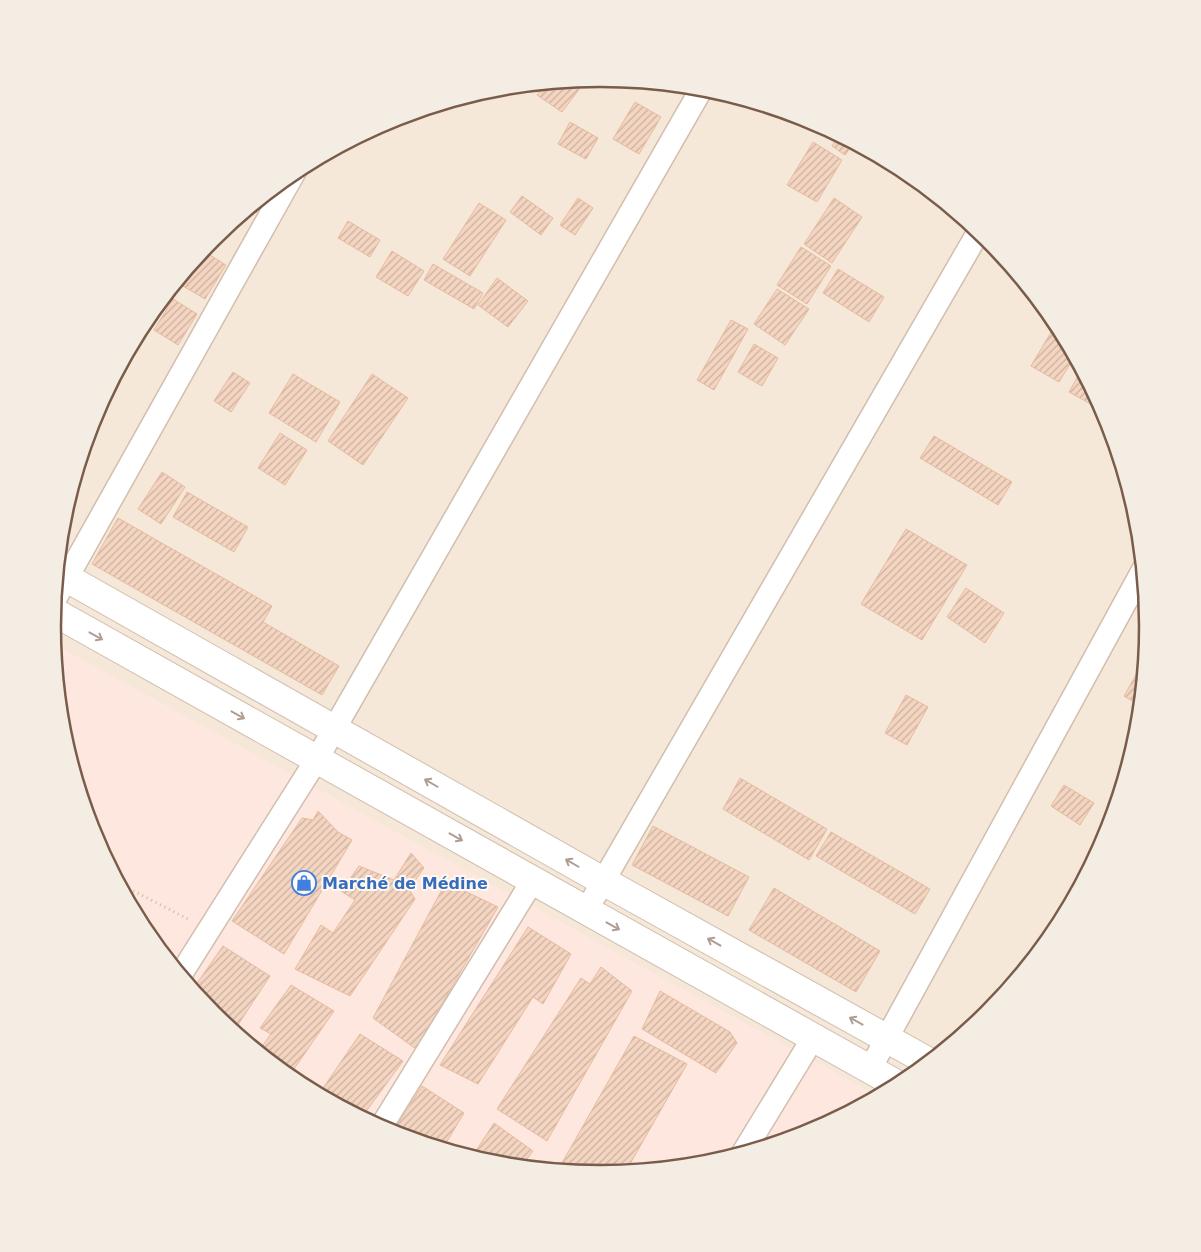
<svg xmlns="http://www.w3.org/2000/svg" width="1201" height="1252" font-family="'DejaVu Sans',sans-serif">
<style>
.residential{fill:#f5e8d8}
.commercial{fill:#fee7de}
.building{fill:url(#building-hatch);stroke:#e7bba0}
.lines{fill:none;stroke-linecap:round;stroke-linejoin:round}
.minor-casing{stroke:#d1beae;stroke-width:25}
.tertiary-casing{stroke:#d1beae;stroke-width:30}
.path{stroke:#dab8a3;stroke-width:3;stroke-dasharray:1 4;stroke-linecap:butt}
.minor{stroke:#fff;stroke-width:22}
.tertiary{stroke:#fff;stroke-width:28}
.oneway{stroke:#af9d93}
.labels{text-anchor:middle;stroke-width:4;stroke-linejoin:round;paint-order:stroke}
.shop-label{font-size:16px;font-weight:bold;fill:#366cbe;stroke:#fffaf1;text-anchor:start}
.rim{fill:none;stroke:#7a5c4b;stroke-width:2.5}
</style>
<defs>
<pattern id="building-hatch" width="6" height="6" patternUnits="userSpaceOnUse" patternTransform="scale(1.25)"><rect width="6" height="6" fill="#f4d5c1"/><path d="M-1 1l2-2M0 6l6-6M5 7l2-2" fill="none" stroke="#cbb09f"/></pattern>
</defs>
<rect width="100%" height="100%" fill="#fdf6ea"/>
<path class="residential" d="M55 625a546 546 0 1 1 1092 0a546 546 0 1 1-1092 0Z"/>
<path class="commercial" d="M54 644 878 1096 810 1132 707 1164 600 1174 493 1163 391 1132 296 1081 213 1013 145 930 94 835 63 733Z"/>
<path class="building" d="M570 81 580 88 562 112 537 95 546 83Z
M635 102 661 117 639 154 613 139Z
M570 122 598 138 586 159 558 144Z
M839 135 854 143 845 155 832 146Z
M813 142 842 160 817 202 787 185Z
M265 196 256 213 249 209Z
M522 196 553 218 541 235 510 212Z
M578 198 593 208 575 235 560 225Z
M834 198 862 217 832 263 804 244Z
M479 203 506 220 470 276 443 259Z
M348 221 380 240 370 257 338 238Z
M801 247 831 266 807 304 777 285Z
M392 251 424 271 408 296 376 277Z
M205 252 226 265 205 299 183 286Z
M433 264 483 293 474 309 424 280Z
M838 269 884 297 869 322 823 293Z
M497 278 528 301 508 327 478 305Z
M777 289 809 309 785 345 754 324Z
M173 299 197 314 178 345 154 330Z
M731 320 748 329 714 390 697 380Z
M1057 322 1075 356 1059 382 1031 366Z
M754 344 778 358 762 386 738 372Z
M1082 369 1099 402 1096 407 1069 392Z
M233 372 250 383 231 412 214 401Z
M293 374 340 402 316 442 269 413Z
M372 374 408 398 363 465 328 441Z
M280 433 307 450 285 485 258 468Z
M934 436 1012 482 998 505 920 458Z
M162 472 185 487 161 524 138 509Z
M187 492 248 527 234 552 173 517Z
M118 518 272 606 263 622 339 666 322 695 92 564Z
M906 529 967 565 922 640 861 604Z
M966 588 1004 613 985 643 947 617Z
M1142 664 1145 666 1141 706 1124 696Z
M906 695 928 707 907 745 885 733Z
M740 778 827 829 809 860 723 809Z
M1064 785 1094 803 1080 825 1051 806Z
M318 811 338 832 352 840 284 954 232 921 302 818 313 820Z
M653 826 749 877 728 916 632 865Z
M831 832 930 889 915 914 816 856Z
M411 853 424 868 409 889 415 899 350 996 295 969 321 925 333 933 355 900 341 891 359 866 394 880Z
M446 882 498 907 416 1049 373 1018Z
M774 888 880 951 856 992 749 930Z
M528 927 571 954 543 1004 533 997 478 1084 440 1065Z
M223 946 270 976 234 1031 213 1013 193 989Z
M159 948 173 956 170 961Z
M601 967 632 991 547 1141 497 1109 581 978 590 984Z
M291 985 334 1011 292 1072 297 1075 294 1080 252 1046 260 1049 271 1034 260 1028Z
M660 991 730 1032 737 1043 716 1073 642 1029Z
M360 1034 403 1061 362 1117 319 1094Z
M634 1036 687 1064 626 1171 600 1174 558 1170Z
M422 1086 464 1113 443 1148 392 1133Z
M494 1123 533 1151 527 1159 538 1165 536 1168 493 1163 472 1157Z"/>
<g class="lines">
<defs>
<path id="minor" d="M55 599 295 171
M586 911 979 231
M181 974 317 759 702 88
M870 1069 1143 570
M381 1127 533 880
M743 1153 813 1038"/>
<path id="tertiary" d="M58 573 603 881 929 1062
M54 612 898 1085"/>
</defs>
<use href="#minor" class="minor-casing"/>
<use href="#tertiary" class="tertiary-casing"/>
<path class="path" d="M120 884 188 919"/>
<use href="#minor" class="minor"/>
<use href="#tertiary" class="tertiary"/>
</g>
<defs><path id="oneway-shaft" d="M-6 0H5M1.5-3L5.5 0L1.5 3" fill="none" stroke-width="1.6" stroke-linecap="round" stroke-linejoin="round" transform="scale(1.25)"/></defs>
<g class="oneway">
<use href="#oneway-shaft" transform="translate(96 636) rotate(29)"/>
<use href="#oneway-shaft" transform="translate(238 715) rotate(29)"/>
<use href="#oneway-shaft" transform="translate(431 783) rotate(-150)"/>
<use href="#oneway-shaft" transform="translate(456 837) rotate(29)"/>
<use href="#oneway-shaft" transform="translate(572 863) rotate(-150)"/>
<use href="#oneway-shaft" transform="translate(613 926) rotate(29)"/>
<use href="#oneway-shaft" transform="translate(714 942) rotate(-151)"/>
<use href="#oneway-shaft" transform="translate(856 1021) rotate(-151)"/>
</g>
<defs>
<symbol id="shop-ring" viewBox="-11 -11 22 22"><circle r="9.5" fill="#fffaf1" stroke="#3f7fe0" stroke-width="1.5"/><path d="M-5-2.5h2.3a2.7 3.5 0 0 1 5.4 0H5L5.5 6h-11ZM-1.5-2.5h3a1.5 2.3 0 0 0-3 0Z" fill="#3f7fe0"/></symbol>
</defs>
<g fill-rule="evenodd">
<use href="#shop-ring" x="290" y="869" width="28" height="28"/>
</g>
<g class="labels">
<g class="shop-label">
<text x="322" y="889">Marché de Médine</text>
</g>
</g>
<path d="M0 0H1201V1252H0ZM61 626a539 539 0 1 1 1078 0a539 539 0 1 1-1078 0Z" fill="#f4ede4" fill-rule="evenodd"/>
<path class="rim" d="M61 626a539 539 0 1 1 1078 0a539 539 0 1 1-1078 0Z"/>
</svg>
